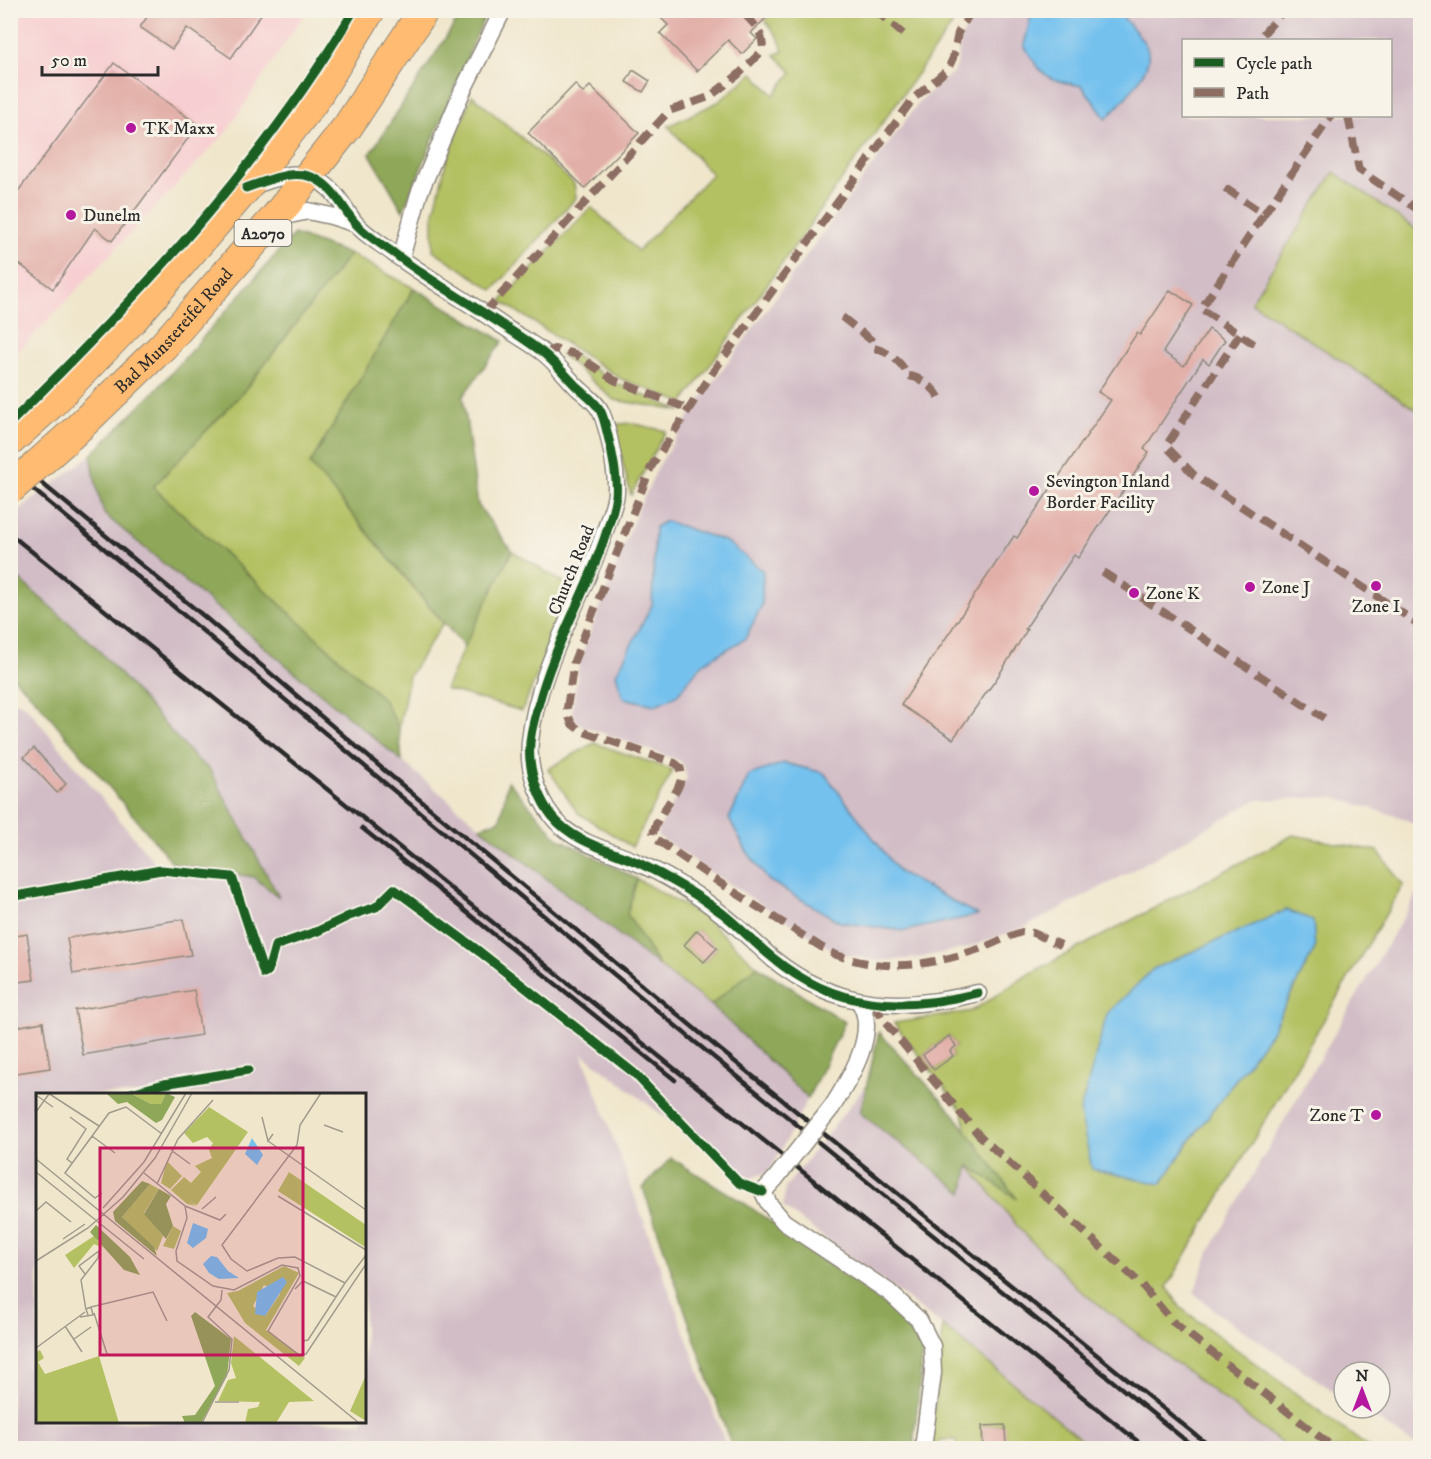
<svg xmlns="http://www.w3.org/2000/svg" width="1431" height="1459" font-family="'IM FELL DW Pica',serif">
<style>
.built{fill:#f7cfd2}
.industrial{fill:#d2bdc6;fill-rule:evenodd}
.green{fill:#b4c163;stroke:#707647;stroke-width:1.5;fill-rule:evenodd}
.forest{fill:#8fa759;stroke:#5d6942;stroke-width:1.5}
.water{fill:#74c1ee;stroke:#50768c;stroke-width:1.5}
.building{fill:#e2afa8}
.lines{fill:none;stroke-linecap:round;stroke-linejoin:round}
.street-casing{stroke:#8e887c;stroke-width:19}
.highway-casing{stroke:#8e887c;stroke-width:32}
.street{stroke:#fff;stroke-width:16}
.highway{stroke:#ffbb71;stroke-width:30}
.rail{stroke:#2b2b2b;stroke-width:4.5}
.street-bridge-casing{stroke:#8e887c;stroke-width:19;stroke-linecap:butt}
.highway-bridge-casing{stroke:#8e887c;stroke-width:32;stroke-linecap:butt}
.street-bridge{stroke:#fff;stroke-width:16}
.highway-bridge{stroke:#ffbb71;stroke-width:30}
.quiet{stroke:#8d6e63;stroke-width:8;stroke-dasharray:15 8;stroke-linecap:butt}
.cycleway-casing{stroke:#f7f3e8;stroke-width:13}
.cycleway{stroke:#1b5e20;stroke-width:9}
.poi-dot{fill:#b5179e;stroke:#f7f3e8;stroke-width:2}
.labels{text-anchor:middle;stroke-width:6;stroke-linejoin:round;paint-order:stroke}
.shield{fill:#f7f3e8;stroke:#686764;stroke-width:1.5}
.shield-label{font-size:16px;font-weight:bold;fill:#2b2b2b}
.poi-label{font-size:18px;fill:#2b2b2b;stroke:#f7f3e8;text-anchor:start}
.street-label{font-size:18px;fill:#2b2b2b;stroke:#f7f3e8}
.inset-road{fill:none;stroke:#a19b8c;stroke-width:1.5}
.view{fill:#c2185b;fill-opacity:0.15;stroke:#c2185b;stroke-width:3}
.inset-edge{fill:none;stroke:#2b2b2b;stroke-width:3}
</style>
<rect width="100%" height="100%" fill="#f7f3e8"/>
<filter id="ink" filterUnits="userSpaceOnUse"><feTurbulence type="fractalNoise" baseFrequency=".0167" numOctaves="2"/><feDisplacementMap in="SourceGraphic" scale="12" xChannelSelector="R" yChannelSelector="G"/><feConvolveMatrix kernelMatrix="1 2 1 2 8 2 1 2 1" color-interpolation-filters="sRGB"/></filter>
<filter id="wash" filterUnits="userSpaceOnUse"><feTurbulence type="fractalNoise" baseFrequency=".008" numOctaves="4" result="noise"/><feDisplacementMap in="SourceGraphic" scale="24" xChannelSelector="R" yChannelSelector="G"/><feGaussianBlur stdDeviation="1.35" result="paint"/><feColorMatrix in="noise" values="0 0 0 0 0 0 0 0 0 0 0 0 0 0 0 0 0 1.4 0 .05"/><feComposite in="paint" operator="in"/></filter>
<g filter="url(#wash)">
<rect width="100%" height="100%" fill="#f0e6cc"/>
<path class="built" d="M11 11H306L227 131 11 359Z"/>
<path class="industrial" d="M978 11H1420V827L1403 818 1334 797 1256 800 1117 879 1025 927 966 948 918 958 879 961 844 954 828 947 709 871 661 838 657 835 658 830 687 778 683 764 680 761 581 725 577 722 572 710 580 659 636 514 658 467 696 406 919 102 953 72 957 63 961 37ZM1184 40H1390V116H1184Z
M91 455 157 490 399 728 402 761 480 827 711 1005 808 1098 770 1171 746 1180 582 1053 727 1448H11L10 699 25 705 159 868 233 873 194 757 95 646 11 572V516ZM38 1094H364V1422H38Z
M1420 889V1448L1360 1408H1380V1372H1344V1398L1219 1314 1194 1293 1209 1252 1312 1072Z
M867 1084 968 1165 1023 1233 1081 1291 1288 1448H1092L943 1326 783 1207 785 1188Z"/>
<path class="green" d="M774 11H962L683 403 621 379 501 301 591 207 638 251 712 174 668 126 718 102 753 73 774 95 792 72 775 55 783 51 779 39 765 20Z
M472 95 574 183 576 198 493 290 433 250V217L446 162Z
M1334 172 1420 232V412L1251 302Z
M350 254 414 288 310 464 443 623 409 676 399 728 383 699 153 487 244 391Z
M561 354 575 356 615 383 681 411 614 400Z
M631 423 666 431 631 495 613 425Z
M512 551 573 588 522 711 445 689 464 647Z
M594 743 673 770 632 847 578 813 548 769Z
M1293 835 1378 851 1403 885 1167 1287 1181 1308 1369 1448H1288L1081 1291 1023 1233 968 1165 1016 1198 966 1131 963 1112 894 1023 972 1011 1029 974ZM1286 910 1315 948 1271 1032 1187 1145 1161 1184ZM949 1036 956 1046 950 1051 953 1056 934 1070 923 1055Z
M637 879 704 917 757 966 711 1005 659 966 627 914ZM697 930 717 948 704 962 685 945Z
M943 1326 1092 1448H1006L1004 1425 982 1426 983 1448H956V1440H940L939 1448H930Z"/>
<path class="forest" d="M463 11H487L403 211 370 154Z
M294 234 350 254 244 391 153 487 383 699 399 728 402 761 104 514 96 485 91 455 157 389Z
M414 288 503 341 463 396 478 505 512 551 464 647 310 464Z
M11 572 95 646 194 757 210 770 279 897 253 877 173 863 36 700 11 675Z
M508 781 558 838 637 879 627 914 659 966 480 827 500 820Z
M757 966 845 1022 808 1098 711 1005Z
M879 1032 954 1114 1017 1199 969 1165 963 1193 860 1113Z
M671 1158 746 1204 895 1312 923 1350 913 1448H732L643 1188Z"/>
<path class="water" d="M1032 11H1118C1126 22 1142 36 1147 48 1156 70 1119 104 1106 119L1082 86C1046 80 1042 77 1024 45Z
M666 521 727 542 763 571 762 605 745 639 703 663 676 696 655 705 623 698 616 674 652 605 655 527Z
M784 763 824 773 899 872 978 915 904 931 840 922 768 880 746 850 729 819 749 775Z
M1286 910 1313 920 1315 948 1271 1032 1187 1145 1161 1184 1092 1169 1080 1112 1107 1014 1153 969Z"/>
<g id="blocks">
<path class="building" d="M152 10H264L231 58 187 28 172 49 140 27Z
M653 10H774L751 33 757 39 742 54 728 40 697 71 660 33 668 25Z
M114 63 198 125 112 241 95 228 53 289 10 257V202Z
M633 70 650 81 643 92 626 82Z
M575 84 583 93 590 86 639 133 585 188 528 133Z
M1170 290 1193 305 1163 352 1184 366 1209 329 1225 340 1209 364 1203 359 1144 449 1149 452 1078 558 1074 555 1025 629 1027 630 997 678 953 739 901 705 1014 536 1017 538 1111 400 1098 392 1137 333 1140 335Z
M34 748 66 784 57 793 24 757Z
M183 919 191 955 73 974 67 938Z
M697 930 717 948 704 962 684 945Z
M27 934 34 980 10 983V937Z
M194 990 201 1035 83 1055 75 1010Z
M43 1022 50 1068 10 1074V1028Z
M949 1036 956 1046 950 1051 953 1056 934 1070 923 1055Z
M1005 1425 1006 1449H983L982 1426Z"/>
</g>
</g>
<g filter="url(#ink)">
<use href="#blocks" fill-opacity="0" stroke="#8e887c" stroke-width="1.5"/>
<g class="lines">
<defs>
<path id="street" d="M250 187C280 176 305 164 331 190 341 200 347 213 355 223 365 235 380 243 393 253 429 279 468 302 506 328 518 336 533 344 545 354 557 364 567 377 578 388 586 395 597 403 601 412 609 430 617 473 616 492 616 502 610 514 607 525 585 597 538 664 530 741 527 771 540 807 562 827 583 845 611 851 636 862 667 875 695 893 722 914 740 928 756 944 773 959 836 1010 902 1012 978 993
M276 218 308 211 331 216 356 224
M401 258 419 194 462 92 503 10
M832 1107C849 1080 881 1030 858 1000
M775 1179 763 1192 769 1204 784 1222 889 1292 919 1320 932 1346 933 1373 923 1448"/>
<g id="highway">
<path id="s1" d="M74 432 163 346 275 218 348 126 424 10"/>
<path d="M10 441 52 403 133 319 246 188 312 103 370 10"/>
</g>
</defs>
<use href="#street" class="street-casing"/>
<use href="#highway" class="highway-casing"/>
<use href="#street" class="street"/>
<use href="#highway" class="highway"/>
<path class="rail" d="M10 457 200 613 384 770 718 1048 1212 1448
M10 470 695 1042 1195 1448
M10 534 1146 1448
M362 828 675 1080"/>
<defs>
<path id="street-bridge" d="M775 1179 832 1107"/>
<path id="highway-bridge" d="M10 489 74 432"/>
</defs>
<use href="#street-bridge" class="street-bridge-casing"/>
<use href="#highway-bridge" class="highway-bridge-casing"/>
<use href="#street-bridge" class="street-bridge"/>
<use href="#highway-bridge" class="highway-bridge"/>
<path class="quiet" d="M875 10 903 34
M972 10 958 33 953 58 948 69 913 99 713 372 651 467 574 661 567 708 569 717 572 724 581 731 675 763 680 767C689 789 653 813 653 837L720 883 829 952C881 973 926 967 979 949 994 944 1007 936 1022 932L1033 933 1061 945
M1263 34 1284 10
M1348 116 1359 170 1420 211
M1225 188 1264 214 1331 116
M484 313 669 111 709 97 738 75 763 50C763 30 754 25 741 10
M842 317 871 340 874 348C888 351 903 363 908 376 921 377 937 389 941 402
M1240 334 1166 446 1194 475 1420 625
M1254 344 1201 309 1264 214
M545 354 554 349 575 354 614 380 688 409
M1103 572 1324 718
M874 1003 883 1020 978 1134 1142 1285 1173 1322 1334 1448"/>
<defs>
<path id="cycleway" d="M246 188C278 177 307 162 333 193 342 203 348 216 357 225 368 237 383 245 395 254 442 290 495 317 542 352 555 362 565 375 576 386 583 393 595 401 600 410 604 417 606 428 608 436 612 451 618 481 616 496 602 569 556 634 538 706 533 724 528 741 530 760 532 779 540 801 552 816 574 843 610 850 641 864 670 878 696 894 722 913 740 927 755 944 773 958 836 1010 902 1012 978 993
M10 423C139 296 261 167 354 10
M10 897 161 870 232 877 264 974
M264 974 268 971 275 946 318 931 349 916 376 907 394 889 480 952 634 1073 739 1183 763 1192
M127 1094 164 1084 248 1070"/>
</defs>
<use href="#cycleway" class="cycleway-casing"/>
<use href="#cycleway" class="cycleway"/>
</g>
</g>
<g class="poi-dot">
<circle cx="131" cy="128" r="6"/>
<circle cx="71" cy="215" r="6"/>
<circle cx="1034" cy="491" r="6"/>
<circle cx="1376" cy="586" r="6"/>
<circle cx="1250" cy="587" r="6"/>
<circle cx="1134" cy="593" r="6"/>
<circle cx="1376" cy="1115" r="6"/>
</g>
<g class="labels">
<rect class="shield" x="234.5" y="220" width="57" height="26" rx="4.5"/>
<g class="shield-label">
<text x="263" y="239">A2070</text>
</g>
<g class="poi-label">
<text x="143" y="134">TK Maxx</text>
<text x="83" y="221">Dunelm</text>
<text x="1046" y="487">Sevington Inland<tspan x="1046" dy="21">Border Facility</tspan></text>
<text x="1262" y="593">Zone J</text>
<text x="1146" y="599">Zone K</text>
<text x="1376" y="612" text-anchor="middle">Zone I</text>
<text x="1364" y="1121" text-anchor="end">Zone T</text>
</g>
<g class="street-label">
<text dy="6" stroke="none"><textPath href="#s1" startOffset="142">Bad Munstereifel Road</textPath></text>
<text transform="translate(571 570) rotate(-68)" y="6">Church Road</text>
</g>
</g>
<g transform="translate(36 1093)">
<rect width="330" height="330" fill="#f0e6cc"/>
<path d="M94 0H130L125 11H115ZM173 14 212 39 161 112 153 109 161 113 151 111 135 97 148 84 155 90 165 79 159 73 176 65 173 57 177 50 171 44 157 50 148 40ZM131 68 146 83 134 96 125 90ZM253 79 330 132 329 154 242 98ZM114 91 123 96 108 120 127 143 121 158 86 124ZM137 133 145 138 138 156 127 153ZM58 143 67 155 58 151 38 175 29 162ZM248 173 263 180 230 237 269 265 263 273 209 230 191 200 202 198ZM228 192 244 201 229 223 217 213ZM198 243 278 308 253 309 240 330H209L212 316 222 314 224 309 182 308 192 287 200 285 195 270ZM4 257 8 265 2 269 9 281 63 263 83 330H0V259ZM330 282V328L314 318Z" fill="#b4c163" fill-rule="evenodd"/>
<path d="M70 0H94L115 11H125L130 0 139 4 126 27 120 30 91 9 82 11ZM106 88 114 91 86 124 118 154 121 163 79 128 77 119ZM123 96 135 103 130 111 137 133 130 146 108 121ZM60 132 94 164 104 182 88 177 54 139ZM159 219 195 246 191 283 165 330H149L146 323 159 322 179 293 155 223Z" fill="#8fa759"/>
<path d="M216 45 227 62 221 72 209 61ZM157 130 172 136 170 145 157 155 151 150ZM175 163 181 164 192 178 203 185 183 186 173 180 167 171ZM247 184 251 189 229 223 219 221 221 199Z" fill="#74c1ee"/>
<path class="inset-road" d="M12 0 63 33M285 0 264 32 261 52 186 152 195 166 211 178 242 165 259 164 309 190 330 162M0 2 17 14M0 19 13 1M34 24 50 36 31 66 36 70M226 24 232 48 237 41M288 32 307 39M56 43 79 60M232 48 330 117M135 57 154 71M0 66 323 330M0 79 108 166M108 80 149 113 151 125 140 158 141 168 177 193 198 197 246 172 262 175 264 183 232 238 263 262 270 261 330 171M121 91 142 46 177 7M66 100 59 105 29 80 73 20 90 14 126 41M242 103 330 157M149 113 184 127 190 121M67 115 108 69 150 0M166 116 180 104M0 118 10 109 35 129M27 146 49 131M0 168 52 135 87 104 119 65 156 0M49 181 43 173 63 158 62 165 45 187 50 217M259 196 267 188 300 204M55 214 117 199 131 228M58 220 71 261 75 262M44 224 57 222 55 214 50 216 52 222M29 233 46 259M38 246 55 234M267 248 272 247 309 190M0 255 49 219M179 309H203M166 330 193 277 196 246 172 224 185 207 186 197"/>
<path class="view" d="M64 55H267V262H64Z"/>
<rect width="330" height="330" class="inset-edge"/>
</g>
<rect width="1431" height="1459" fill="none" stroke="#f7f3e8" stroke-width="36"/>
<rect x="1182" y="39" width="210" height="78" fill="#f7f3e8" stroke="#a5a39c" stroke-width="1.5"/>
<rect x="1194" y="58" width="30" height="9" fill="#1b5e20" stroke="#a5a39c" stroke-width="1.5"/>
<text x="1236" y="69" font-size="18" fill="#2b2b2b">Cycle path</text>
<rect x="1194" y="88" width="30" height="9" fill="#8d6e63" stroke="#a5a39c" stroke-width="1.5"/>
<text x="1236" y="99" font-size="18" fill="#2b2b2b">Path</text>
<g transform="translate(1362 1390)"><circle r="28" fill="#f7f3e8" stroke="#a5a39c" stroke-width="1.5"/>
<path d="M0-4.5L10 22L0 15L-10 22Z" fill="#b5179e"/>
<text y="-9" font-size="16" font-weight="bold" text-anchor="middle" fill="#2b2b2b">N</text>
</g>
<path d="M42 66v9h116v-9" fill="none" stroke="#2b2b2b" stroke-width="3"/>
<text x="51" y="66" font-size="18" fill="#2b2b2b" stroke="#f7f3e8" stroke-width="4.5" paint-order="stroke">50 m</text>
</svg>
